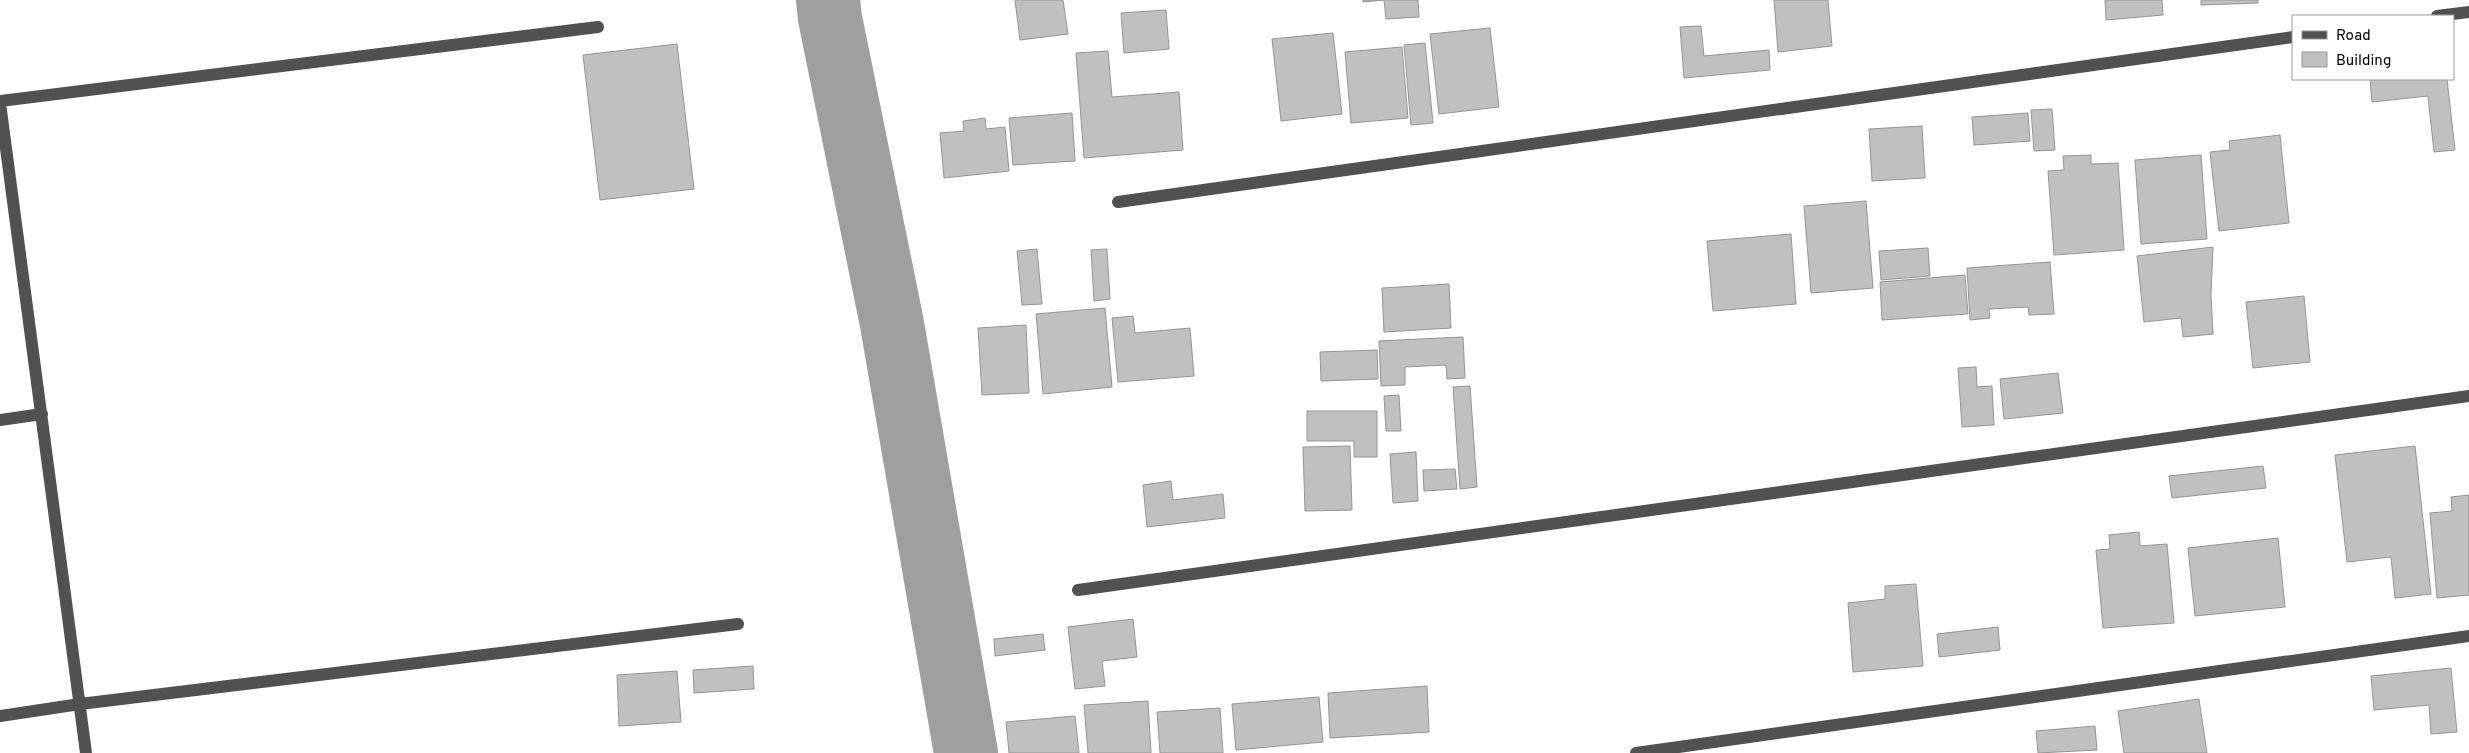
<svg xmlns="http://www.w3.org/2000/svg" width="2469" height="753" font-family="Overpass,sans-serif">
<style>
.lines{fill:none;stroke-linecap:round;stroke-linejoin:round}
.river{stroke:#9f9f9f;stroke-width:64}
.building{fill:#c0c0c0;stroke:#959595}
.minor{stroke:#515151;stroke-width:12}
</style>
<rect width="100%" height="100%" fill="#fff"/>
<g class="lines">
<path class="river" d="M828 0 830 18 892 324 966 753"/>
</g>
<path class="building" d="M1015 0H1063L1068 34 1020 40Z
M1363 0H1418L1419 17 1386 19 1384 0 1363 2Z
M1774 0H1828L1832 46 1778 52Z
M2105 0H2162L2163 15 2106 20Z
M2201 0H2258V3L2201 5Z
M1166 10 1169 49 1124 53 1121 13Z
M1701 26 1704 56 1769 50 1770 70 1684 78 1680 27Z
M1490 28 1499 107 1439 114 1430 34Z
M1333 33 1342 114 1281 121 1272 39Z
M1425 43 1433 123 1411 125 1404 45Z
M677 44 694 189 600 200 583 55Z
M1402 47 1408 118 1351 123 1345 52Z
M1108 51 1112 97 1179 92 1183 150 1084 158 1076 53Z
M2370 79H2447L2455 150 2434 152 2428 96 2372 102Z
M2052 109 2055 150 2034 151 2031 110Z
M1072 113 1075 161 1013 165 1009 118Z
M2028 113 2030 141 1974 145 1972 117Z
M985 118 986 129 1005 127 1009 171 944 178 940 133 964 131 963 121Z
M1922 126 1925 178 1872 181 1869 129Z
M2280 135 2289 223 2219 231 2210 152 2230 150 2229 141Z
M2091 155V164L2118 163 2124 250 2054 255 2048 171 2064 170 2063 156Z
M2201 155 2207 239 2141 244 2135 160Z
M1866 201 1873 288 1811 293 1804 206Z
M1791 234 1796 304 1713 311 1707 241Z
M2213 247 2211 295 2213 334 2183 337 2181 318 2144 322 2137 256Z
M1928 248 1930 276 1881 280 1879 251Z
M1037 249 1042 304 1022 305 1017 251Z
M1107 249 1110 299 1094 301 1091 250Z
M2050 262 2054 314 2029 315 2028 307 1989 309 1990 318 1970 320 1967 268Z
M1965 275 1968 314 1882 320 1880 282Z
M1449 284 1451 328 1384 332 1382 288Z
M2304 296 2310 362 2253 368 2246 302Z
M1105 308 1112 387 1043 394 1036 314Z
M1133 316 1135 333 1190 328 1194 376 1118 382 1112 318Z
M1026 325 1029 393 982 395 978 328Z
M1463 337 1465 378 1447 379 1446 365 1405 367V385L1381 386 1379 341Z
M1377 350 1378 379 1321 381 1320 352Z
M1976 367 1977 387 1992 386 1994 425 1962 427 1958 368Z
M2058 373 2063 413 2004 419 2000 379Z
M1470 386 1477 487 1460 489 1453 387Z
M1399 395 1401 431H1386L1384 396Z
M1307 411H1377V457H1354V441H1307Z
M1350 446 1352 510 1305 511 1303 447Z
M2415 446 2431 594 2395 598 2391 557 2347 562 2335 455Z
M1416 452 1418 501 1393 503 1390 454Z
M2263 466 2266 488 2172 498 2169 476Z
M1455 469 1457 489 1424 491 1423 470Z
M1171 481 1173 500 1223 494 1225 518 1147 527 1143 485Z
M2469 495V595L2437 598 2430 513 2452 511 2451 497Z
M2139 532 2140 546 2167 544 2174 623 2103 628 2096 550 2110 549 2109 535Z
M2278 538 2285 607 2195 616 2188 548Z
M1916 584 1923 666 1853 672 1848 603 1885 599V586Z
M1133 619 1137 657 1102 661 1105 686 1075 689 1068 627Z
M1998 627 2000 650 1939 657 1937 634Z
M1043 634 1045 650 995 656 994 639Z
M753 666 754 689 694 693 693 670Z
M2451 668 2457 732 2431 734 2429 705 2374 710 2371 676Z
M677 671 681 722 619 726 617 675Z
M1427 686 1429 732 1330 738 1328 693Z
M1319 697 1323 742 1236 750 1232 704Z
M2199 699 2207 753H2124L2118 711Z
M1148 701 1151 753H1088L1084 705Z
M1220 708 1223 753H1160L1157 712Z
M1075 716 1079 753H1009L1006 722Z
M2095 726 2097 750 2038 753 2036 731Z"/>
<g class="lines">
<path class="minor" d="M2437 16 2469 12
M0 101 598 27
M0 103 86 753
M1118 202 2293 37
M0 420 42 414
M1078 590 2469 396
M0 716 80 704 738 624
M1636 753 2469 636"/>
</g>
<rect x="2292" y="15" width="162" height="65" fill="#ffffff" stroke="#999999"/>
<rect x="2302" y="31" width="25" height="8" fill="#515151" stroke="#999999"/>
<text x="2336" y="40" font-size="15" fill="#000000">Road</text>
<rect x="2302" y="52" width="25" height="15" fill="#c0c0c0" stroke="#999999"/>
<text x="2336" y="65" font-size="15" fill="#000000">Building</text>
</svg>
